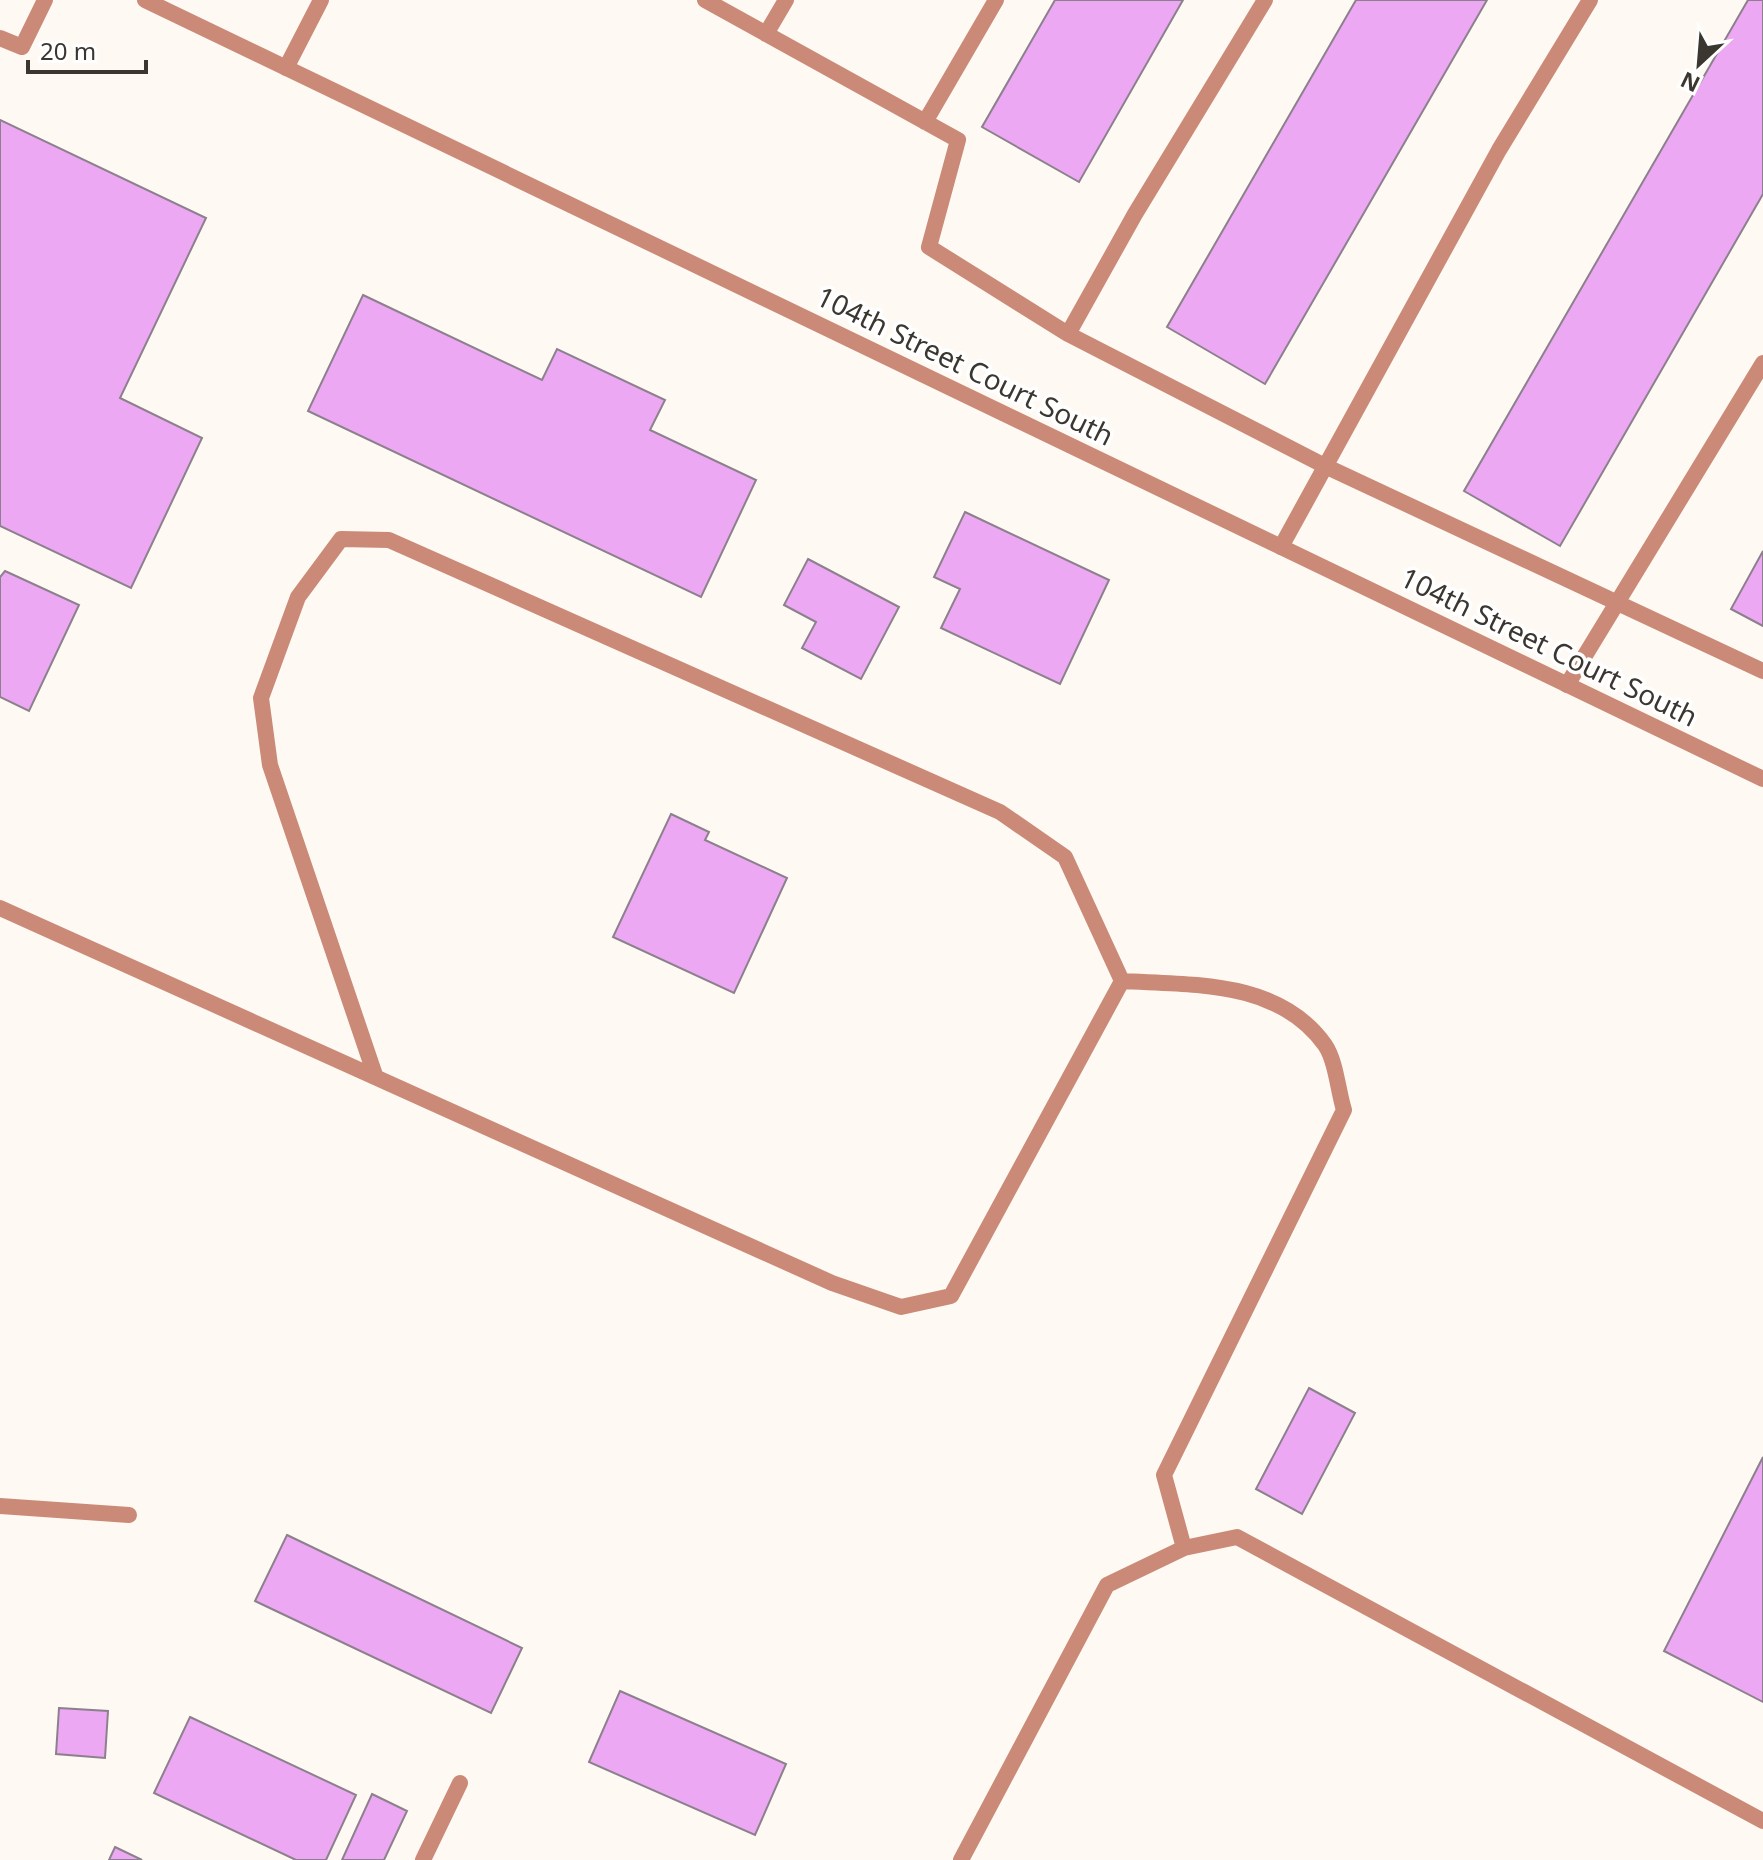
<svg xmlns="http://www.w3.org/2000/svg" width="1763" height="1860" font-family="'Noto Sans',sans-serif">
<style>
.building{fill:#eca8f2;stroke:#8c808d;stroke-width:2}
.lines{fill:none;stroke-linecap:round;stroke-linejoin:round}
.service{stroke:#ca8a77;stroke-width:16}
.minor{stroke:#ca8a77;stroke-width:16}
.labels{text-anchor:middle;stroke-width:7;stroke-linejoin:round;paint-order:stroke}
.street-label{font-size:28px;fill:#3b3630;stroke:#fff}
</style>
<rect width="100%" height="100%" fill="#fef9f3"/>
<path class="building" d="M1055 0H1183L1079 182 982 127Z
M1356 0H1487L1265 384 1167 327Z
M1748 0H1763V194L1560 546 1464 491Z
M0 120 206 218 120 398 202 438 131 588 0 526Z
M363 295 542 380 557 349 665 400 650 430 756 480 701 597 308 411Z
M965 512 1109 580 1060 684 941 628 960 589 934 577Z
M1763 551V626L1731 609Z
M808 559 899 607 861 679 802 648 816 622 784 605Z
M5 571 79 605 29 711 0 697V577Z
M671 814 709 832 705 840 787 878 734 993 613 937Z
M1309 1388 1355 1413 1302 1514 1256 1489Z
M1763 1457V1702L1664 1651Z
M287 1535 522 1648 491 1713 255 1601Z
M620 1691 786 1764 755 1835 589 1762Z
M59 1708 108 1711 105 1758 56 1754Z
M190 1717 356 1795 326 1860H296L154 1793Z
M372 1794 407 1811 384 1860H342Z
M115 1847 142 1860H109Z"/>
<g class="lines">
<path class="service" d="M705 0 958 140 929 247 1068 334 1325 466 1763 671
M766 34 786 0
M0 38 22 47 45 0
M286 68 321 0
M925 122 996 0
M1068 334 1135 214 1265 0
M1281 547 1499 150 1590 0
M1567 685 1763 363
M0 908 832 1283 901 1307 951 1296 1122 981
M1122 981C1193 985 1279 980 1325 1045 1336 1061 1338 1091 1344 1110L1164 1475 1184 1548
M375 1075 270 765 261 698 298 597 341 539 389 540 1000 812 1065 857 1122 981
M0 1506 129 1515
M423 1860 460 1783
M961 1860 1107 1585 1184 1548 1237 1537 1763 1821"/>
<path class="minor" d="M145 0 1763 779"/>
</g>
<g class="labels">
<g class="street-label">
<text transform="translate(965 366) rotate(26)" y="10">104th Street Court South</text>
<text transform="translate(1549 647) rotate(26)" y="10">104th Street Court South</text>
</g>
</g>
<g transform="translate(1699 64) rotate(206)" stroke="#ffffff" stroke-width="6" paint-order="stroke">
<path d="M0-6L14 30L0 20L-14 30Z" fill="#3b3630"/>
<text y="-12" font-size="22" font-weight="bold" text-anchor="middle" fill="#3b3630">N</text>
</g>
<path d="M28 60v12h118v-12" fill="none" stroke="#3b3630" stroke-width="4"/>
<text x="40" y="60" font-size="24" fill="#3b3630" stroke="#ffffff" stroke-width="6" paint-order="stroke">20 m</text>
</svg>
